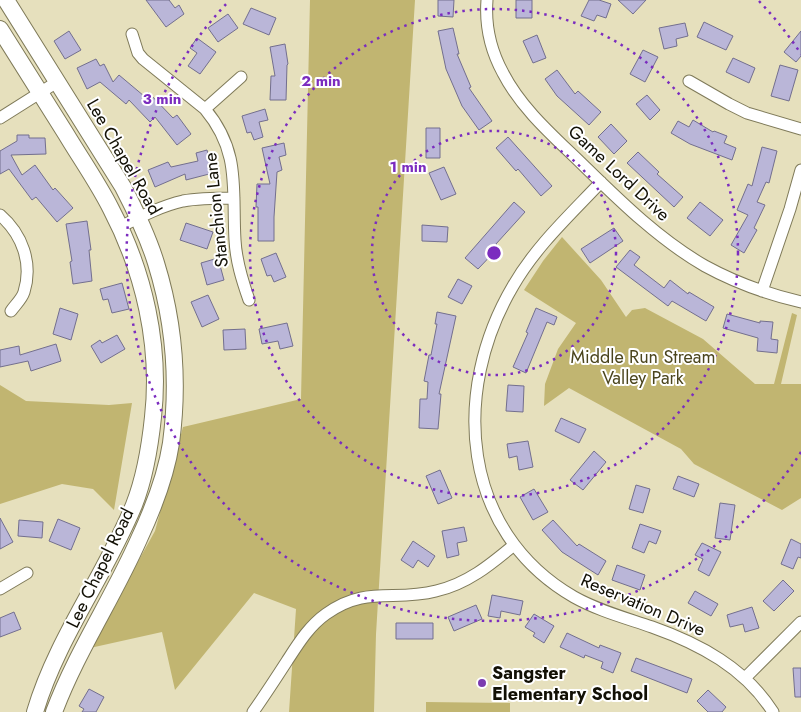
<svg xmlns="http://www.w3.org/2000/svg" width="801" height="712" font-family="Jost,sans-serif">
<style>
.green{fill:#c1b571}
.building{fill:#bab6d8;stroke:#736f8e}
.lines{fill:none;stroke-linecap:round;stroke-linejoin:round}
.minor-casing{stroke:#7f7a59;stroke-width:13}
.secondary-casing{stroke:#7f7a59;stroke-width:18}
.minor{stroke:#fff;stroke-width:11}
.secondary{stroke:#fff;stroke-width:16}
.ring{fill:none;stroke:#7b2cbf;stroke-width:2.5;stroke-dasharray:2.5 5}
.poi-dot{fill:#7b3bb0;stroke:#fff;stroke-width:2}
.labels{text-anchor:middle;stroke-width:4;stroke-linejoin:round;paint-order:stroke}
.street-label{font-size:18px;fill:#121005;stroke:#fff}
.park-label{font-size:18px;fill:#4b451d;stroke:#fff}
.poi-label{font-size:18px;font-weight:bold;fill:#121005;stroke:#fff;text-anchor:start}
.centre{fill:#7b2cbf;stroke:#fff;stroke-width:2.5}
.ring-label{font-size:15px;text-anchor:middle;font-weight:bold;fill:#7b2cbf;stroke:#fff;stroke-width:4;stroke-linejoin:round;paint-order:stroke}
</style>
<rect width="100%" height="100%" fill="#e6e0bd"/>
<path class="green" d="M310 0H415L376 634 374 712H289L296 609 254 593 175 690 162 632 90 648 155 531 183 427 301 399Z
M562 237 601 280 626 317 632 310 645 308 703 339 755 384H774L792 313 797 315 781 384H801V498L782 510 694 464 681 449 569 388 544 406 545 384 558 349 576 323 524 290 543 261Z
M0 385 26 401 109 405 132 403 114 510 93 489 62 484 0 504Z
M426 702 510 703V712H426Z"/>
<path class="building" d="M146 0H169L175 8 179 5 184 14 166 27Z
M438 0H454L453 17 438 16Z
M516 0H532V18H516Z
M589 0H599L611 4 606 18 597 15 594 21 581 16Z
M618 0H646L633 14Z
M251 8 276 18 269 35 243 24Z
M228 14 238 28 218 42 208 28Z
M704 22 733 36 726 50 697 37Z
M685 23 688 36 676 39 677 46 664 49 659 28Z
M453 28 459 54H457L471 87 469 88 492 121 479 130 462 106 446 69 438 31Z
M69 31 81 50 65 59 54 41Z
M801 31V56L796 62 784 52Z
M537 35 546 58 533 63 523 41Z
M197 38 216 52 200 74 188 66 197 53 190 48Z
M285 44 288 64 287 65 286 100H270L271 76H275L270 47Z
M643 50 658 57 645 82 630 74Z
M733 58 755 68 749 83 726 72Z
M96 59 100 66 104 64 113 82 119 75 144 96 148 92 173 118 177 115 191 134 177 145 155 117 150 122 129 100 126 104 100 82 87 89 77 68Z
M780 65 798 70 789 101 771 96Z
M557 70 575 94 578 91 601 112 589 125 557 96 545 79Z
M647 95 660 110 650 120 636 104Z
M265 109 268 120 259 122 263 137 254 140 251 132 247 133 242 116Z
M693 120 713 132 714 131 727 136 724 143 736 148 732 160 690 144 671 133 678 121 689 127Z
M611 124 627 141 614 154 598 137Z
M426 128H440V158H426Z
M17 135H29V138H45L46 154 11 155 22 175 35 165 53 190 55 188 73 208 57 222 36 197 32 200 9 169 0 174V151L17 141Z
M508 137 552 186 541 196 518 169 516 171 496 148Z
M284 143 286 155 279 157 282 170 277 172 274 217V241H258V207H256L257 184H270L262 148Z
M762 147 777 151 769 183 766 182 757 202 765 205 754 228 757 230 744 253 731 245 748 215 737 210 748 184 752 186Z
M207 150 213 173 186 180 185 174 155 187 148 170 168 162 171 167 198 161 196 153Z
M638 152 659 172 657 174 683 197 674 207 627 163Z
M444 167 456 194 441 200 429 173Z
M514 202 525 212 496 244 499 247 478 269 465 258Z
M700 202 723 220 710 236 687 218Z
M87 221 91 250H89L92 281 73 284 70 262 72 261 66 224Z
M186 223 213 232 207 249 180 240Z
M422 225 448 227 447 242 422 241Z
M614 228 623 241 590 263 581 249Z
M630 250 640 257 634 265 664 288 670 280 688 294 689 292 714 307 706 321 672 301 668 306 616 267Z
M276 253 286 277 274 282 271 275 267 276 261 259Z
M218 258 224 280 207 285 201 263Z
M458 279 472 286 462 304 448 297Z
M122 283 129 309 112 313 108 299 103 300 100 289Z
M208 295 219 319 202 327 191 302Z
M60 308 78 314 71 340 53 334Z
M536 308 557 317 554 325 547 322 526 373 513 367 528 333 526 332Z
M437 312 456 316 439 394H441L438 429 419 428 420 399H427L428 382 424 381 429 355H431L437 324H435Z
M727 314 760 323V321L773 322 771 339 778 340 777 353 757 351 758 338 723 328Z
M287 323 293 346 280 349 278 341 262 344 259 329Z
M245 329 246 349 224 350 223 330Z
M117 335 125 349 101 363 91 346 100 340 102 343Z
M56 344 61 361 31 371 28 361 0 367V350L19 346 20 355Z
M508 385 524 386 523 412 506 411Z
M561 418 586 429 579 443 555 431Z
M528 441 533 467 519 470 517 456 509 458 507 444Z
M594 451 606 462 583 490 570 480Z
M440 470 452 498 438 504 426 476Z
M678 476 699 484 694 497 673 489Z
M636 485 650 489 643 513 629 509Z
M534 489 548 512 533 520 520 497Z
M720 503 735 505 730 540 715 538Z
M0 518 13 542 0 549Z
M58 519 80 528 71 550 49 541Z
M19 520 43 522 42 538 18 536Z
M553 520 577 546 579 544 606 561 598 575 562 552 542 530Z
M640 524 661 531 656 544 649 541 644 553 632 548Z
M464 527 467 541 457 543 459 555 447 558 442 531Z
M791 539 801 544V558L798 557 793 569 781 564Z
M413 541 435 556 428 567 418 560 413 568 401 560Z
M702 543 721 552 709 576 698 570 703 559 695 555Z
M617 565 645 575 640 590 612 580Z
M783 580 794 591 774 611 763 601Z
M695 591 718 604 711 616 688 603Z
M492 595 523 601 520 615 501 611 500 618 488 616Z
M476 605 482 619 454 631 448 617Z
M752 607 759 628 745 632 743 624 730 627 727 615Z
M14 612 21 629 0 637V618Z
M534 614 554 626 544 643 533 636 535 633 525 627Z
M396 623H433V639H396Z
M567 633 599 648 600 645 621 653 613 673 601 668 603 662 585 655 584 658 560 647Z
M636 658 692 679 687 693 631 671Z
M793 668H801V697H795Z
M89 689 104 697 96 712H82L84 709 79 706Z
M708 690 726 707 722 712H708L697 701Z"/>
<g class="lines">
<defs>
<path id="minor" d="M487 0C485 26 491 51 503 73 521 108 552 135 580 162 619 200 658 239 705 266 736 283 767 294 801 302
M132 34 138 53 143 59 205 109C241 152 232 189 235 240 236 261 242 280 249 300
M689 81 729 104 747 113 801 129
M205 109 241 77
M0 118 57 82
M601 182C570 215 536 246 513 286 451 391 460 531 574 597 599 611 626 618 652 627 700 644 745 668 773 712
M0 215C22 234 33 263 24 292 22 299 15 305 11 311
M120 227C140 217 161 206 183 201 199 198 217 198 234 198
M762 291 790 209 801 170
M0 589 27 573
M745 678 801 622
M253 712C265 695 276 678 287 661 298 644 309 626 326 614 366 585 394 602 436 591 467 584 490 565 514 545"/>
<path id="secondary" d="M6 0 123 187C136 212 148 237 156 263 174 321 179 383 171 443 166 476 153 509 139 539 113 598 77 651 54 712
M0 29C22 64 44 99 66 134 81 159 98 183 111 209 144 272 161 345 153 417 150 446 145 477 134 505 105 576 57 638 35 712"/>
</defs>
<use href="#minor" class="minor-casing"/>
<use href="#secondary" class="secondary-casing"/>
<use href="#minor" class="minor"/>
<use href="#secondary" class="secondary"/>
</g>
<g class="ring">
<circle cx="494" cy="253" r="122"/>
<circle cx="494" cy="253" r="244"/>
<path d="M801 452A366 366 0 1 1 229 1M759 1A366 366 0 0 1 801 54"/>
</g>
<circle class="poi-dot" cx="482" cy="683" r="5"/>
<g class="labels">
<g class="street-label">
<text transform="translate(124 157) rotate(60)" y="6">Lee Chapel Road</text>
<text transform="translate(619 173) rotate(43)" y="6">Game Lord Drive</text>
<text transform="translate(216 210) rotate(-96)" y="6">Stanchion Lane</text>
<text transform="translate(100 568) rotate(-64)" y="6">Lee Chapel Road</text>
<text transform="translate(643 605) rotate(23)" y="6">Reservation Drive</text>
</g>
<g class="park-label">
<text x="643" y="363">Middle Run Stream<tspan x="643" dy="21">Valley Park</tspan></text>
</g>
<g class="poi-label">
<text x="492" y="679">Sangster<tspan x="492" dy="21">Elementary School</tspan></text>
</g>
</g>
<circle cx="494" cy="253" r="8" class="centre"/>
<g class="ring-label">
<text x="321" y="86">2 min</text>
<text x="162" y="104">3 min</text>
<text x="408" y="172">1 min</text>
</g>
</svg>
